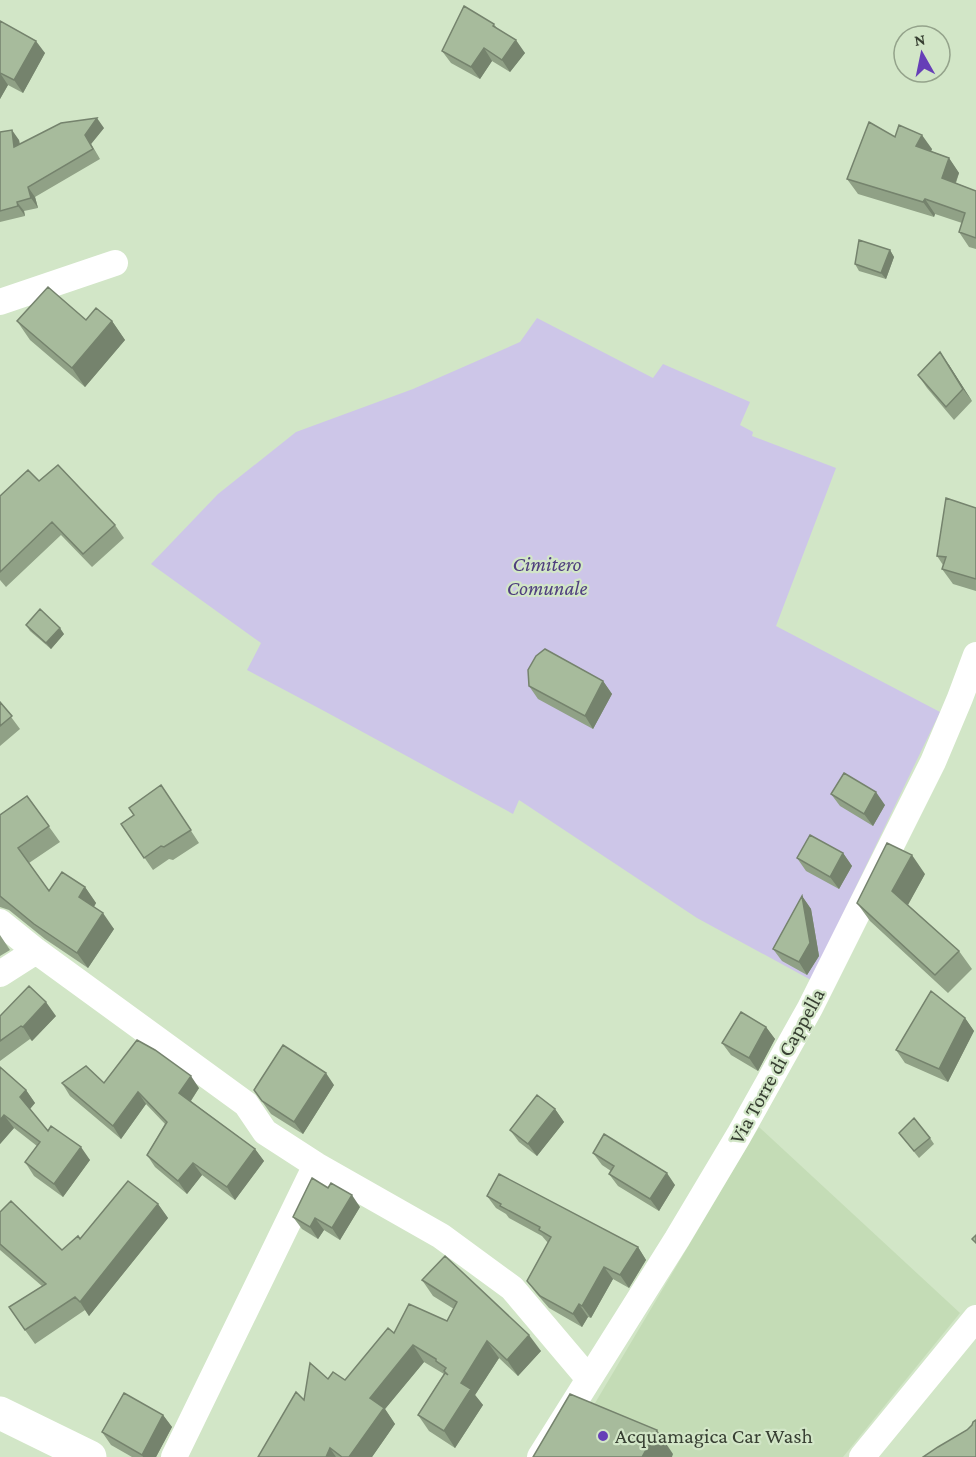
<svg xmlns="http://www.w3.org/2000/svg" width="976" height="1457" font-family="'Crimson Pro',serif">
<style>
.built{fill:#c4dcb6}
.green{fill:#cdc6e8}
.lines{fill:none;stroke-linecap:round;stroke-linejoin:round}
.street{stroke:#fff;stroke-width:26}
.secondary{stroke:#fff;stroke-width:33}
.wall{fill:#90a186}
.shaded-wall{fill:#75836d}
.building{fill:#a7bb9c;stroke:#75836d;stroke-width:1.5}
.poi-dot{fill:#663fb7;stroke:#d2e6c7;stroke-width:2}
.labels{text-anchor:middle;stroke-width:4.5;stroke-linejoin:round;paint-order:stroke}
.park-label{font-size:21px;font-style:italic;fill:#4f3e7e;stroke:#d2e6c7}
.street-label{font-size:21px;fill:#373f32;stroke:#d2e6c7}
.poi-label{font-size:21px;fill:#373f32;stroke:#d2e6c7;text-anchor:start}
</style>
<rect width="100%" height="100%" fill="#d2e6c7"/>
<path class="built" d="M759 1127 960 1313 843 1457H563Z"/>
<path class="green" d="M537 318 653 378 663 364 750 402 740 425 753 432 752 436 836 468 776 626 940 712 811 980 697 918 519 800 513 814 326 712 247 670 261 643 151 564 218 494 296 432 413 389 520 342Z"/>
<g class="lines">
<path class="street" d="M0 302 115 263
M0 922 36 951 246 1104 265 1132 316 1165 441 1236 512 1288 589 1379
M0 974 36 951
M174 1457 316 1165
M540 1457 677 1239 739 1135 810 1008 933 762 960 698 976 655
M862 1457 976 1318"/>
<path class="secondary" d="M0 1413 90 1457"/>
</g>
<path class="wall" d="M0 21 45 53 23 93 8 85 0 99Z
M494 24 498 30 525 53 510 72 492 61 480 79 451 63 442 51Z
M104 128 91 144 100 159 35 197 38 208 24 211 25 216 0 222V132L19 140 20 144Z
M895 137 932 149 931 151 949 158 959 173 956 183 976 191V249L969 247 959 232 962 223 935 214 934 217 858 194 847 179Z
M890 250 894 257 886 279 859 271 855 264Z
M86 320 112 321 125 340 85 387 30 340 17 321Z
M949 365 972 401 954 420 927 388 918 375Z
M39 481 115 525 124 538 92 567 61 535 6 587 0 580V496Z
M976 508V591L953 584 942 569 943 565 937 556Z
M26 625 64 634 51 649 30 631Z
M603 681 612 694 593 729 538 699 529 686Z
M0 702 20 729 0 746Z
M161 785 199 843 173 860 169 859 153 870 121 824 134 815Z
M831 794 885 805 873 826 840 806Z
M27 796 60 842 29 863 49 891 85 887 96 903 94 907 114 929 88 968 45 939 9 910 0 907V815Z
M843 853 852 866 839 889 806 871 797 858Z
M925 874 908 905 959 951 972 969 948 993 870 921 857 903Z
M802 896 811 909 819 956 807 975 782 961 773 949Z
M0 935 10 950 0 956Z
M0 1016H56L32 1041 30 1039 0 1061Z
M965 1018 974 1031 948 1082 905 1063 896 1050Z
M766 1027 775 1039 758 1071 731 1055 722 1043Z
M0 1067 26 1090 35 1103 30 1109 48 1131 90 1160 63 1197 34 1176 25 1162 37 1146 14 1128 0 1144Z
M62 1083H104L199 1088 191 1101 255 1149 264 1161 235 1200 202 1175 187 1194 155 1167 147 1155 165 1124 146 1104 121 1139 70 1096Z
M334 1085 303 1134 271 1114 254 1090Z
M555 1109 564 1122 537 1156 519 1142 510 1130Z
M899 1133 930 1138 934 1144 919 1158Z
M593 1153 675 1185 659 1211 618 1186 609 1174 611 1171 602 1165Z
M487 1196 638 1247 646 1260 629 1288 613 1279 591 1318 588 1317 582 1327 549 1308 536 1293 527 1281 548 1243 542 1236 509 1218 506 1214 496 1208Z
M158 1204 168 1218 89 1316 85 1310 35 1344 25 1330 42 1286 0 1250V1212L62 1250 80 1239Z
M360 1207 340 1240 324 1230 318 1239 302 1229 293 1217Z
M422 1280 541 1351 518 1376 499 1358 475 1395 483 1405 455 1448 429 1431 418 1415 444 1374 424 1362 385 1409 395 1424 372 1457H258L304 1400 328 1379 345 1380 394 1333 447 1321 454 1309 433 1296Z
M163 1415 172 1427 156 1457H132L111 1445 102 1432Z"/>
<path class="shaded-wall" d="M516 40 525 53 510 72 502 60Z
M36 41 45 53 23 93 14 80Z
M484 48 492 61 480 79 471 67Z
M0 73 8 85 0 99Z
M97 118 104 128 91 144 100 159 85 135Z
M12 130 19 140 21 157 14 147Z
M922 135 932 149 927 160 916 146Z
M949 158 959 173 952 192 942 178Z
M28 187 35 197 38 208 31 198Z
M925 199 935 214 934 217 923 202Z
M17 202 24 211 25 216 18 206Z
M890 250 894 257 886 279 881 273Z
M112 321 125 340 85 387 72 368Z
M940 352 949 365 972 401 963 389Z
M60 628 64 634 51 649 46 643Z
M603 681 612 694 593 729 585 716Z
M876 792 885 805 873 826 864 814Z
M843 853 852 866 839 889 830 877Z
M912 855 925 874 905 910 892 891Z
M85 887 96 903 90 913 79 897Z
M802 896 811 909 819 956 807 975 799 962Z
M103 913 114 929 88 968 77 953Z
M46 1002 56 1016 32 1041 23 1027Z
M965 1018 974 1031 948 1082 939 1069Z
M766 1027 775 1039 758 1071 749 1058Z
M326 1073 334 1085 303 1134 294 1122Z
M191 1076 199 1088 188 1105 179 1093Z
M26 1090 35 1103 29 1110 20 1097Z
M138 1092 146 1104 121 1139 113 1126Z
M555 1109 564 1122 537 1156 528 1144Z
M4 1115 14 1128 0 1144V1120Z
M81 1147 90 1160 63 1197 54 1184Z
M255 1149 264 1161 235 1200 227 1187Z
M193 1163 202 1175 187 1194 178 1181Z
M667 1173 675 1185 659 1211 650 1199Z
M352 1195 360 1207 340 1240 332 1228Z
M158 1204 168 1218 89 1316 80 1302Z
M315 1218 324 1230 318 1239 310 1227Z
M638 1247 646 1260 629 1288 620 1275Z
M604 1267 613 1279 591 1318 582 1306Z
M579 1304 588 1317 582 1327 573 1314Z
M529 1335 541 1351 518 1376 507 1360Z
M487 1341 499 1358 475 1395 483 1405 455 1448 444 1431 461 1383Z
M413 1345 424 1362 385 1409 395 1424 372 1457H349L370 1398Z
M163 1415 172 1427 156 1457H143L142 1455Z
M657 1430 673 1454 672 1457H642Z
M330 1448 336 1457H326Z"/>
<path class="building" d="M464 6 494 24 493 26 516 40 502 60 484 48 471 67 442 51Z
M0 21 36 41 14 80 0 73Z
M97 118 85 135 93 149 28 187 31 198 17 202 18 206 0 211V132L12 130 14 147 61 123Z
M869 122 895 137 899 125 922 135 916 146 949 158 942 178 976 191V238L959 232 965 213 925 199 923 202 847 179Z
M859 240 890 250 881 273 855 264Z
M48 287 86 320 96 308 112 321 72 368 17 321Z
M940 352 963 389 946 407 918 375Z
M58 465 115 525 83 554 52 522 0 572V496L28 470 39 481Z
M946 498 976 508V579L942 569 946 557 937 556Z
M40 609 60 628 46 643 26 625Z
M545 649 603 681 585 716 529 686 528 670 536 656Z
M0 702 12 716 0 726Z
M844 773 876 792 864 814 831 794Z
M161 785 191 830 164 847 161 846 144 858 121 824 134 815 129 808Z
M27 796 49 826 18 848 49 891 62 872 85 887 79 897 103 913 77 953 34 924 0 896V815Z
M810 835 843 853 830 877 797 858Z
M887 843 912 855 892 891 959 951 935 975 857 903Z
M802 896 810 943 799 962 773 949Z
M29 986 46 1002 23 1027 21 1026 0 1041V1016Z
M931 991 965 1018 939 1069 896 1050Z
M741 1012 766 1027 749 1058 722 1043Z
M137 1040 155 1050 191 1076 179 1093 255 1149 227 1187 193 1163 178 1181 147 1155 167 1122 138 1092 113 1126 62 1083 86 1066 104 1083Z
M283 1045 326 1073 294 1122 262 1101 254 1090Z
M0 1067 26 1090 20 1097 48 1131 51 1126 81 1147 54 1184 25 1162 40 1142 4 1115 0 1120Z
M537 1095 555 1109 528 1144 510 1130Z
M914 1118 930 1138 914 1151 899 1133Z
M604 1134 667 1173 650 1199 609 1174 614 1166 593 1153Z
M499 1174 638 1247 620 1275 604 1267 582 1306 579 1304 573 1314 540 1296 527 1281 551 1237 539 1230 540 1227 500 1206 501 1204 487 1196Z
M312 1178 328 1188 331 1183 352 1195 332 1228 315 1218 310 1227 293 1217Z
M128 1181 158 1204 80 1302 75 1297 25 1330 9 1307 46 1284 0 1244V1212L11 1201 62 1250 78 1236 80 1239Z
M976 1235V1243L972 1239Z
M445 1256 529 1335 507 1360 487 1341 461 1383 471 1389 444 1431 418 1415 445 1373 448 1375 444 1371 446 1368 436 1361V1359L413 1345 370 1398 384 1408 349 1457H342L330 1448 326 1457H258L296 1392 304 1400 310 1363 328 1379 333 1372 345 1380 388 1328 394 1333 409 1304 447 1321 457 1302 422 1280Z
M124 1393 163 1415 142 1455 102 1432Z
M570 1394 657 1430 642 1457H533Z
M976 1420V1457H923L938 1447 967 1430 972 1425 973 1422Z"/>
<circle class="poi-dot" cx="603" cy="1436" r="6"/>
<g class="labels">
<g class="park-label">
<text x="547" y="571">Cimitero<tspan x="547" dy="24">Comunale</tspan></text>
</g>
<g class="street-label">
<text transform="translate(777 1066) rotate(-61)" y="7">Via Torre di Cappella</text>
</g>
<g class="poi-label">
<text x="615" y="1443">Acquamagica Car Wash</text>
</g>
</g>
<g transform="translate(922 54) rotate(351)"><circle r="28" fill="#d2e6c7" stroke="#94a38b" stroke-width="1.5"/>
<path d="M0-4.5L10 22L0 15L-10 22Z" fill="#663fb7"/>
<text y="-9" font-size="16" font-weight="bold" text-anchor="middle" fill="#373f32">N</text>
</g>
</svg>
